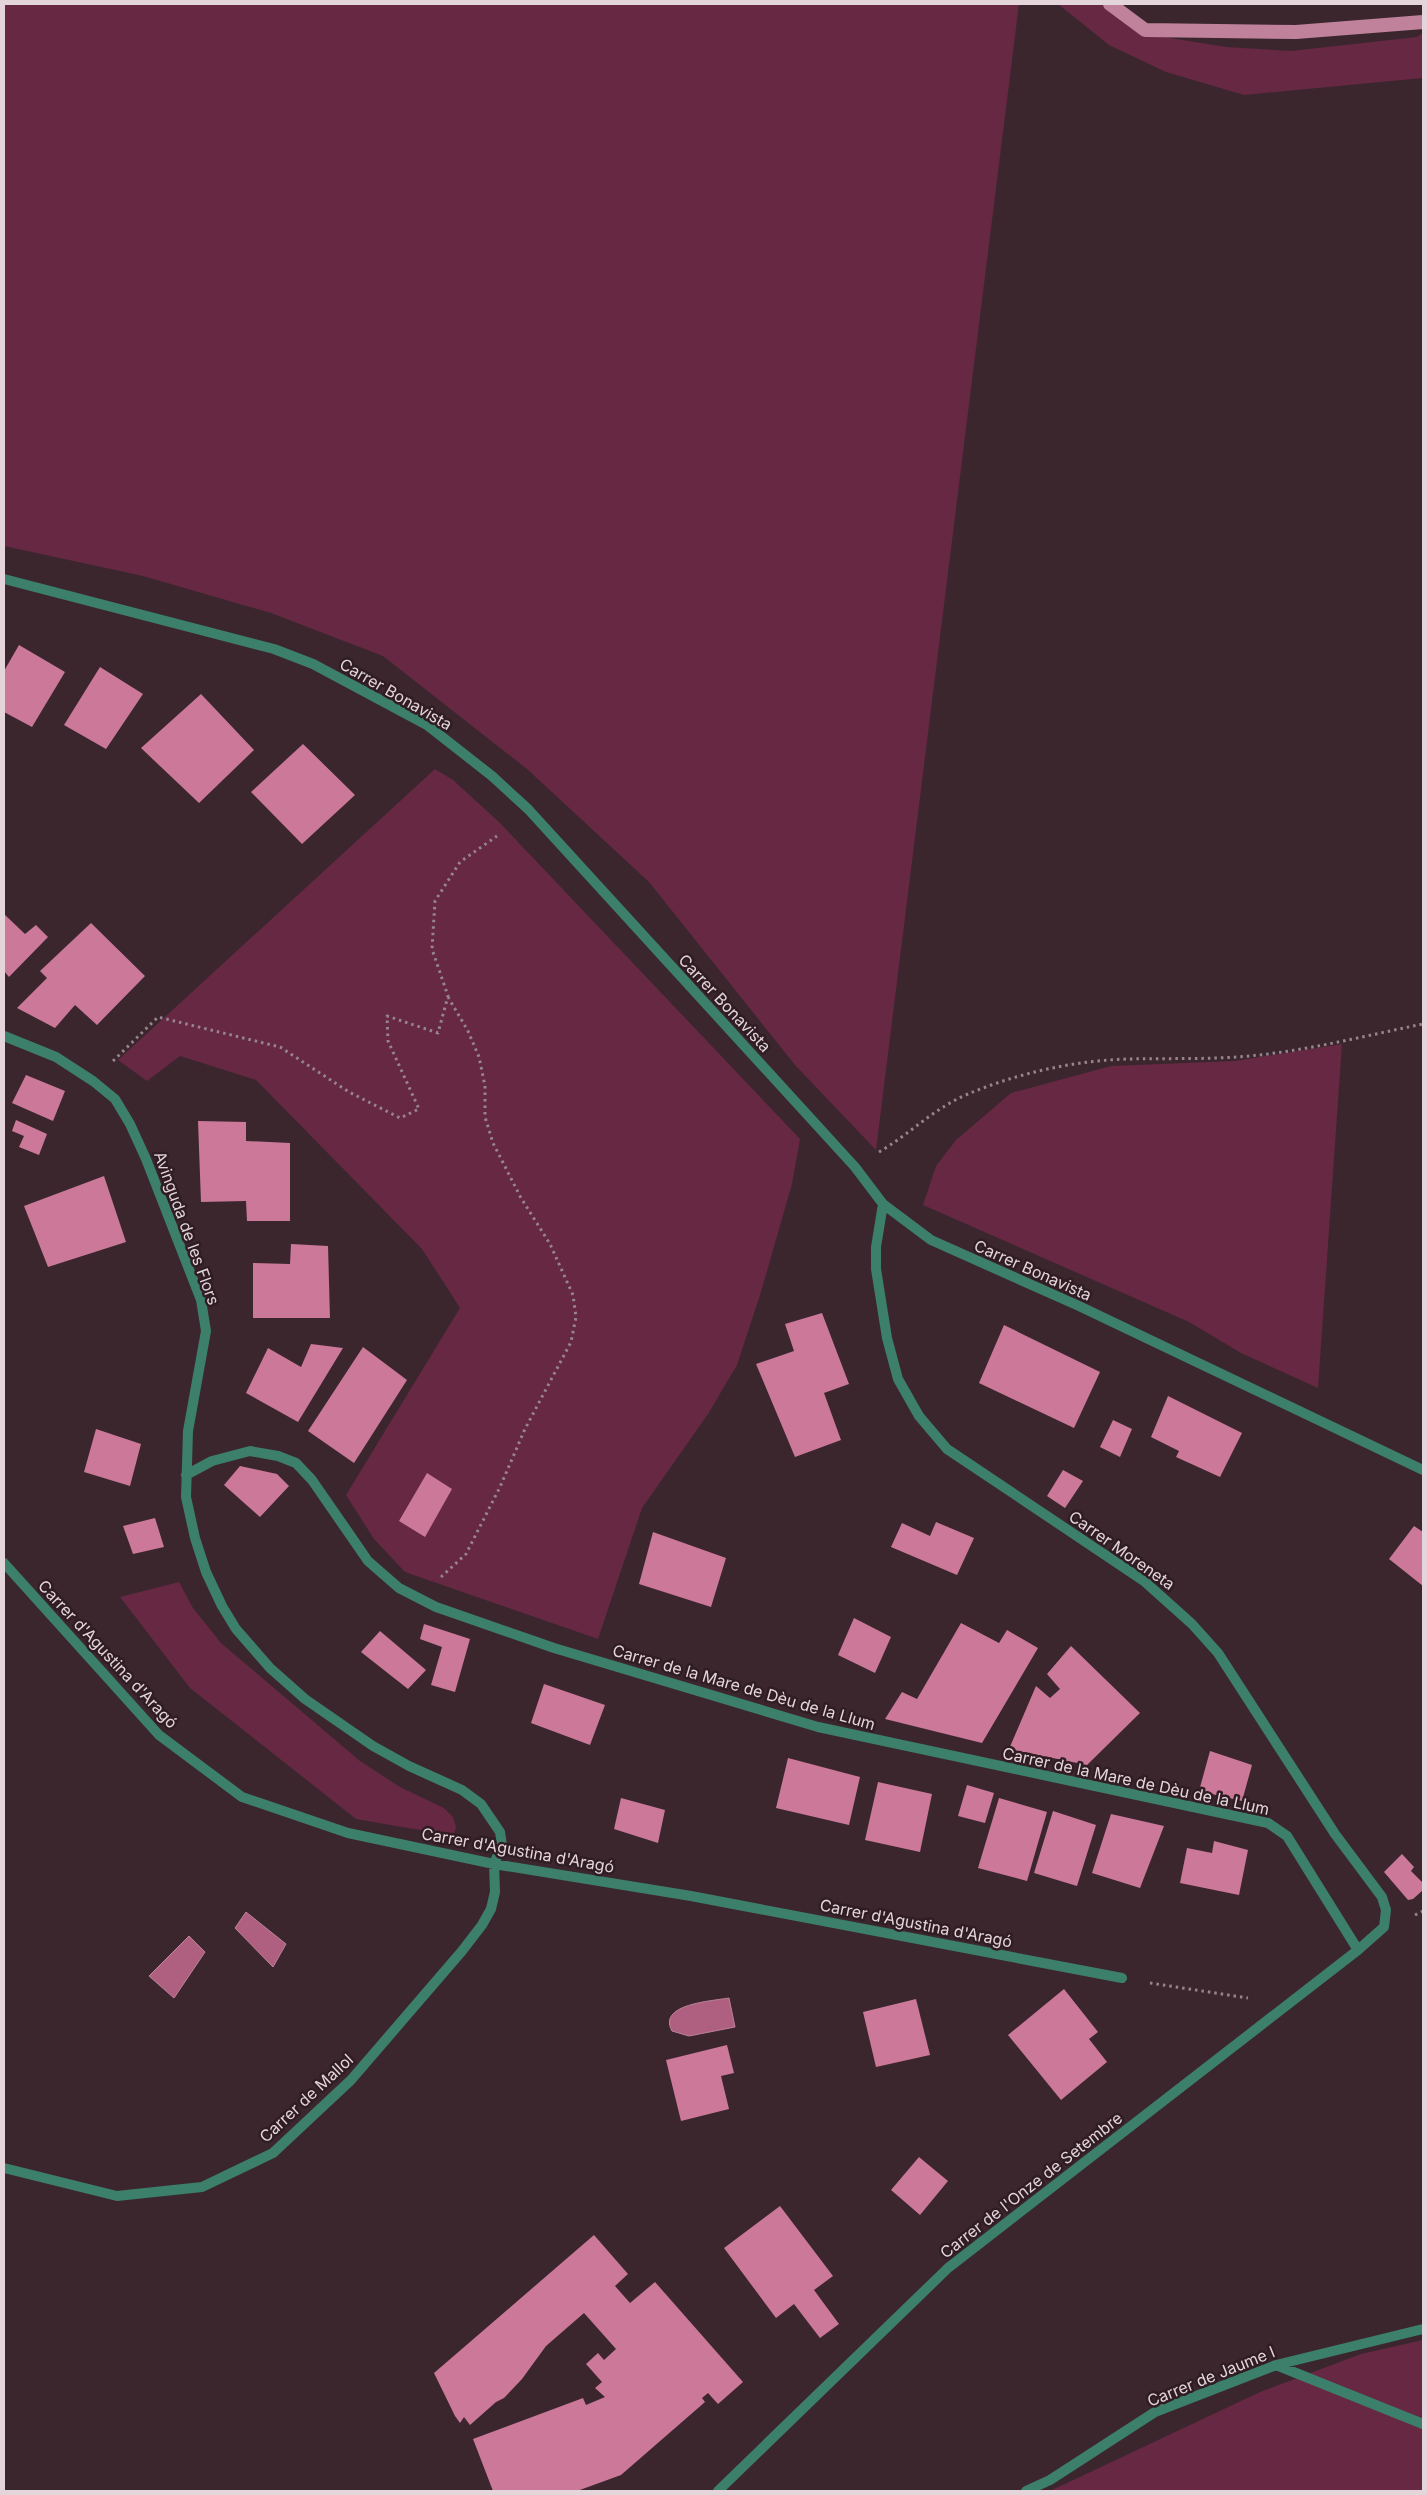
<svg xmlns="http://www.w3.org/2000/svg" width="1427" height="2495" font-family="Inter,sans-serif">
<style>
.green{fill:#662843}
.water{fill:#af5f7f;stroke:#bf829a}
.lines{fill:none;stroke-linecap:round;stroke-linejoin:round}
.stream{stroke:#bf829a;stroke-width:14}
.building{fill:#cc7999}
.path{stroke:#97858c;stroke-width:3;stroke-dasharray:2.5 4;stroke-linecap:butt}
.street{stroke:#3c7f6a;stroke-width:10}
.labels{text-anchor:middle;stroke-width:5;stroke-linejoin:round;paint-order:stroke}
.street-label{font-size:16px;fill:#e3d5da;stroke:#301d24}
</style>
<rect width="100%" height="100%" fill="#3b262e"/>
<path class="green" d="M4 4H1019L876 1150 795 1065 649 882 527 769 383 656 271 613 143 576 4 546Z
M1058 4H1118L1170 38 1226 47 1291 51 1417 37 1423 33V78L1244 95 1166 72 1109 45Z
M435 769 453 780 499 822 800 1139 792 1184 761 1292 737 1365 708 1414 642 1508 598 1639 405 1572 374 1539 346 1495 460 1308 422 1249 256 1080 180 1056 147 1081 118 1060Z
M1342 1044 1318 1388 1241 1353 1189 1322 923 1205 936 1166 956 1140 1011 1093 1111 1066 1235 1061Z
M179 1582 193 1608 221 1643 360 1761 400 1787 444 1808 453 1817 456 1827 454 1836 356 1819 190 1688 120 1597Z
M1423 2340V2491H1050L1260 2392 1361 2354Z"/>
<path class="water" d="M246 1912 286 1944 273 1967 235 1928Z
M189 1936 205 1952 174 1998 149 1976Z
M729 1998 735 2027 689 2036 672 2031C657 2004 712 2001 729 1998Z"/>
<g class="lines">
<path class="stream" d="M1110 4 1145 30 1296 32 1423 22"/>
</g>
<path class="building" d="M19 645 65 672 32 727 4 712V671Z
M100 667 143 694 106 749 64 725Z
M201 694 254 750 199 803 141 748Z
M303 744 355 795 302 844 251 792Z
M4 914 25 934 36 925 48 937 9 977 4 971Z
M91 923 145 976 97 1025 75 1005 55 1028 17 1008 47 978 40 971Z
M26 1075 65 1091 53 1121 12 1103Z
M16 1120 47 1134 39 1155 19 1147 24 1136 12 1131Z
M198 1121 246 1122V1141L290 1143V1221H247L246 1201 201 1202Z
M104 1176 126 1242 48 1267 24 1206Z
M291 1244 328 1246 330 1318H253V1263L290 1264Z
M822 1313 849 1384 824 1393 841 1440 795 1457 756 1364 794 1351 785 1324Z
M1004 1325 1100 1372 1074 1428 979 1383Z
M311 1344 343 1348 298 1422 246 1393 268 1348 301 1367Z
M363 1347 407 1380 354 1463 308 1431Z
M1168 1396 1242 1433 1220 1477 1176 1457 1179 1451 1151 1437Z
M1113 1420 1132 1429 1120 1457 1100 1447Z
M96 1429 141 1444 130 1486 84 1472Z
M240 1466 277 1474 289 1486 260 1517 224 1485Z
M1063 1470 1083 1481 1065 1508 1047 1496Z
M427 1473 452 1489 425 1537 399 1521Z
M155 1518 164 1547 133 1554 123 1526Z
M936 1522 974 1538 957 1575 891 1547 902 1523 930 1536Z
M1414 1526 1423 1532V1586L1389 1559Z
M653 1532 726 1558 711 1607 639 1584Z
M854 1618 891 1637 875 1673 838 1655Z
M961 1623 999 1643 1007 1630 1038 1648 982 1743 885 1719 902 1692 917 1699Z
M424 1624 470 1639 455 1692 431 1685 442 1647 420 1639Z
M380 1631 426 1670 408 1689 361 1652Z
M1071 1646 1140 1713 1087 1765 1009 1749 1036 1686 1050 1698 1060 1689 1047 1674Z
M544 1684 605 1705 590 1745 531 1723Z
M1210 1751 1252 1765 1242 1801 1199 1791Z
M788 1758 860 1777 849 1825 776 1808Z
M878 1782 932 1794 920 1852 865 1840Z
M967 1785 994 1793 985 1823 958 1816Z
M621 1798 665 1810 658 1843 614 1829Z
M999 1798 1047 1812 1027 1881 978 1868Z
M1053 1811 1096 1825 1077 1886 1034 1873Z
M1111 1814 1164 1826 1140 1888 1092 1873Z
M1214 1841 1248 1850 1239 1895 1180 1883 1187 1848 1212 1853Z
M1402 1854 1414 1867 1411 1871 1423 1883V1890L1413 1899 1408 1900 1384 1872Z
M1064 1989 1098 2032 1089 2039 1107 2062 1061 2100 1008 2035Z
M916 1999 930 2055 876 2067 863 2012Z
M727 2045 734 2073 721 2076 729 2109 681 2121 666 2060Z
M919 2157 948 2181 920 2215 891 2190Z
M780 2206 833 2276 814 2290 839 2324 820 2338 794 2304 776 2318 724 2248Z
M594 2235 628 2274 615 2286 630 2303 655 2282 743 2382 718 2404 708 2393 702 2398 705 2402 621 2475 577 2491H493L473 2439 583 2398 586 2405 605 2397 595 2388 602 2382 586 2364 598 2353 604 2360 616 2349 584 2313 546 2346 522 2379 504 2398 496 2402 470 2425 464 2417 460 2423 455 2416 434 2373Z"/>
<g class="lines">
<path class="path" d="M113 1061 158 1017 280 1047 349 1092 400 1118 419 1109 388 1041 387 1016 438 1033 448 996 432 949 435 901 460 862 497 836
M879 1152C910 1134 934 1108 968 1094 1018 1073 1076 1060 1130 1059 1173 1058 1216 1060 1259 1055 1314 1049 1369 1035 1423 1024
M441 1577 466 1554 500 1487 525 1429 571 1342 576 1317 573 1295 550 1244 521 1198 493 1143 485 1117V1086L479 1057 468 1031 448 997
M1415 1915 1423 1911
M1150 1983 1248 1998"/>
<path class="street" d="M4 579 274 649 313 664 427 725 492 776 528 809 855 1167 883 1204 931 1240 1079 1306 1423 1470
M4 1036 56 1057 93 1081 115 1099 130 1124 146 1159 201 1300 206 1331 188 1431 186 1497 195 1538 206 1572 222 1606 236 1629 270 1668 305 1699 373 1746 409 1766 462 1790 481 1804 500 1832 502 1845 494 1864 495 1892 491 1909 482 1925 462 1951 351 2080 273 2153 202 2187 117 2196 4 2168
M186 1475 212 1461 250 1451 278 1456 296 1463 312 1480 368 1561 399 1588 436 1607 554 1648 818 1727 1268 1823 1287 1836 1358 1950
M4 1563 159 1735 242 1797 348 1833 494 1864 691 1896 1122 1978
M1276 2365 1423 2424
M718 2491 948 2268 1358 1950 1384 1927 1386 1910 1382 1897 1335 1834 1218 1653 1192 1624 1144 1581 947 1449 919 1416 898 1379 887 1338 876 1269V1247L883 1204
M1026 2491 1050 2480 1155 2412 1276 2365 1423 2329"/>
</g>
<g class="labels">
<g class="street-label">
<text transform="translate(396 694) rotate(30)" y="6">Carrer Bonavista</text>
<text transform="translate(725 1003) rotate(47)" y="6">Carrer Bonavista</text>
<text transform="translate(187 1228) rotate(70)" y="6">Avinguda de les Flors</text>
<text transform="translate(1033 1270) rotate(24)" y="6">Carrer Bonavista</text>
<text transform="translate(1122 1550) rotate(35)" y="6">Carrer Moreneta</text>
<text transform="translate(108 1654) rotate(47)" y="6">Carrer d'Agustina d'Aragó</text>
<text transform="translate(744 1687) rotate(16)" y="6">Carrer de la Mare de Dèu de la Llum</text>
<text transform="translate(1136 1781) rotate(12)" y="6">Carrer de la Mare de Dèu de la Llum</text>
<text transform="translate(518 1850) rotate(10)" y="6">Carrer d'Agustina d'Aragó</text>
<text transform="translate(916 1923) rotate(11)" y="6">Carrer d'Agustina d'Aragó</text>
<text transform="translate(306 2098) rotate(-43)" y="6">Carrer de Mallol</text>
<text transform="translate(1031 2185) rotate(-38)" y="6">Carrer de l'Onze de Setembre</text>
<text transform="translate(1211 2376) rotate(-22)" y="6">Carrer de Jaume I</text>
</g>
</g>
<rect width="1427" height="2495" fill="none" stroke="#e3d5da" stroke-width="10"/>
</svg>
